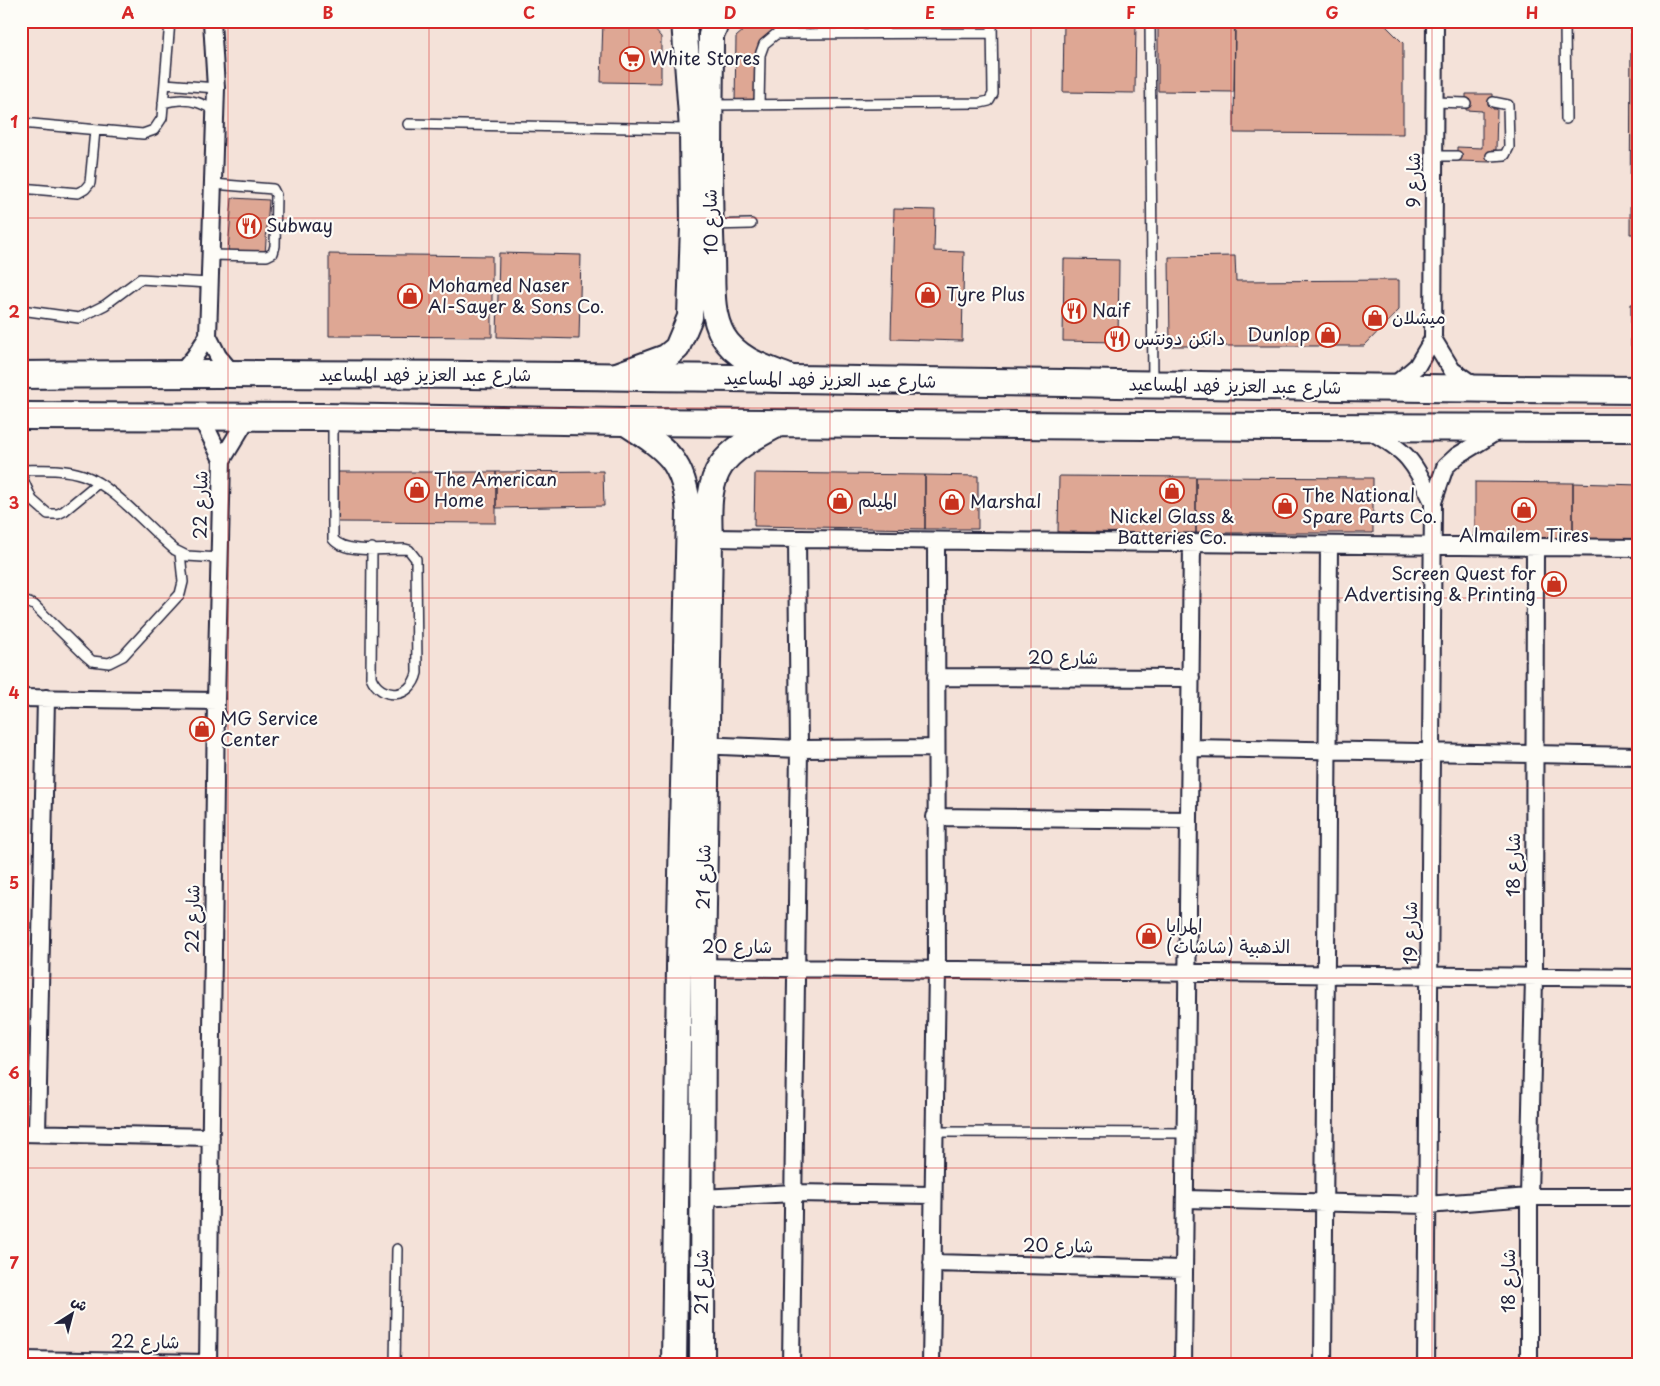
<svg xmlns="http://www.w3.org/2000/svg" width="1660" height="1386" font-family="'Playpen Sans','Playpen Sans Arabic',sans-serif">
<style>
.building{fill:#dea794;stroke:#22223b}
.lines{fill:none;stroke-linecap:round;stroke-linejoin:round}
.lane-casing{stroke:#22223b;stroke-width:12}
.street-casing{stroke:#22223b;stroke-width:20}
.secondary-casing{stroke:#22223b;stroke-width:28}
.primary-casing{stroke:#22223b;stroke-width:30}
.lane{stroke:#fdfcf7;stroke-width:9}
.street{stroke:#fdfcf7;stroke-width:16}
.secondary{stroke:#fdfcf7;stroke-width:24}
.primary{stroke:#fdfcf7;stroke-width:26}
.grid{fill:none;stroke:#d62828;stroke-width:1;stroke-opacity:0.55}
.labels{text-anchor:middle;stroke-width:4.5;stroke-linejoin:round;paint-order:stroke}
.poi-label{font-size:18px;fill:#22223b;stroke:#fdfcf7;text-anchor:start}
.street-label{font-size:18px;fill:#22223b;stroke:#fdfcf7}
.neatline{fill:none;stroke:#d62828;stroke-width:2}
.grid-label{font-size:16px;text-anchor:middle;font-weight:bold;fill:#d62828}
</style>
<rect width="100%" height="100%" fill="#f4e2d9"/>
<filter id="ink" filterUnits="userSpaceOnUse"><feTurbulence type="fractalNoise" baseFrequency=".02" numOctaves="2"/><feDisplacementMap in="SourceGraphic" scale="10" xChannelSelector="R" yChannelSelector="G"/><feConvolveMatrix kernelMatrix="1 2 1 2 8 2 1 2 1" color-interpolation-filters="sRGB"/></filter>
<g filter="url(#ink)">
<path class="building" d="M603 21H647L661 37V83L601 82Z
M754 21H983V32L778 29 759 47 758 105 735 104 736 37Z
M1064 21H1136L1135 93 1063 92Z
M1158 21H1235L1234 92 1158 91Z
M1235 21H1381L1403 43V134L1234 133Z
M1631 21H1639V234H1630Z
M1466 94H1493V109H1497L1496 150H1491V162L1457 161V147L1482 148V111L1466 110Z
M232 198 269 200 265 254 228 251Z
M894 209 935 210 934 251 964 252 962 341 891 339Z
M499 253 581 255 579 339 497 337Z
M329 254 492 256V337L329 336Z
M1235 256 1236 281 1399 280V310L1364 346H1170L1169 257Z
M1064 259 1119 260 1118 342 1063 341Z
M1631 304H1639V346H1631Z
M603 471 604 506 496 508V472Z
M338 472H496V523L338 522Z
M755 473 925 475V529L754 526Z
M925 475 978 476V529H925Z
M1059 476 1196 477V533L1058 532Z
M1196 477 1373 478V533H1196Z
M1475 482 1573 483V538L1475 537Z
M1573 483 1639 485V540L1573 538Z"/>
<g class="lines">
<defs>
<path id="lane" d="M1150 21 1153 383
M1565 21 1566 119
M165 84 216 88
M1435 102 1466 103
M163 103C182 97 199 100 215 111
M711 105 980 103 989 101 993 94 992 21
M759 105 760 55 764 44 776 34 992 33
M21 123 143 134 154 130 162 118 170 21
M408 124 690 129
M1434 156H1457
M1491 156 1505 155 1509 147 1508 105 1493 102
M21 188 78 193 85 189 90 183 95 130
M710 225 751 224
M210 255 267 256 273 253 275 246 276 195 273 189 213 184
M21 310 79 318 105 305 140 279 209 283
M333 419V539C344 554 386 549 405 549L409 550 416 559 417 673C411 699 381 701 371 677L372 548
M21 470C42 470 63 468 83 475 114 486 149 529 175 550L187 556 219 558
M21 475 32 500 48 514H58L64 511 98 483
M21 600 34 605 85 655 92 661 109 663 123 656 180 594 183 582 180 553
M934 1132 1186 1133
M395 1365 397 1249"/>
<path id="street" d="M212 21 216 88 208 336 218 356 233 374
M1433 339 1452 370 1478 388
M180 374 195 356 208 336
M1390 389 1417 366 1433 339 1435 21
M201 417 222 460
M1368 430C1409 452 1413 461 1433 502
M710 538 1639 548
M936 677 1191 678
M21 698 216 701
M696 745 799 749 936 748
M1190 748 1639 756
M935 817 1189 820
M694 967 1639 978
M21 1133 211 1137
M37 1133 46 698
M702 1198 793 1193 933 1195
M1185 1199 1427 1205 1529 1197H1639
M932 1263 1184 1269
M21 1360 208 1363
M208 1365 216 701 222 460 248 417
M791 1365 799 749 797 539
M931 1365 937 969 936 541
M1183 1365 1192 543
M1323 1365 1329 545
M1426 1365 1433 502 1445 467 1457 456 1501 429
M1529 1365V1197L1534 977 1535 547"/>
<path id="secondary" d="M717 21 711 35C711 109 708 184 712 258 713 284 710 313 723 336 737 360 766 368 789 377
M617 375 666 357 677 348 690 317 693 225 692 129 684 21
M624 422C666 449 684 459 689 512L679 967 674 1365
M702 1365 703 967 710 538C706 467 719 455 781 423"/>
<path id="primary" d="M21 375C560 370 1100 387 1639 390
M21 416 322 417 624 422 1291 427 1639 428"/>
</defs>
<use href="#lane" class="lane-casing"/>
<use href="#street" class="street-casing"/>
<use href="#secondary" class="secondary-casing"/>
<use href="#primary" class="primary-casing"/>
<use href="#lane" class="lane"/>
<use href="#street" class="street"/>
<use href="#secondary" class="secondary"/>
<use href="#primary" class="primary"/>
</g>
</g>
<path class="grid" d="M228 21V1365M429 21V1365M629 21V1365M830 21V1365M1031 21V1365M1231 21V1365M1432 21V1365M21 218H1639M21 408H1639M21 598H1639M21 788H1639M21 978H1639M21 1168H1639"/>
<defs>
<symbol id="supermarket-ring" viewBox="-11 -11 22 22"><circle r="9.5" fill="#fdfcf7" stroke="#c8321e" stroke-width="1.5"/><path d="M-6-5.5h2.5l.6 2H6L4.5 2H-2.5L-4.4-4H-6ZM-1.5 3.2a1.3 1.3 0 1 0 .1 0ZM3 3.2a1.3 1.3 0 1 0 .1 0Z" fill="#c8321e"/></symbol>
<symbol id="restaurant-ring" viewBox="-11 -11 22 22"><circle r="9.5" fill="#fdfcf7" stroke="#c8321e" stroke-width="1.5"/><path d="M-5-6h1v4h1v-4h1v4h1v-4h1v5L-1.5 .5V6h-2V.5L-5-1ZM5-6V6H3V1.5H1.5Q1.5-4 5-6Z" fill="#c8321e"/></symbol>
<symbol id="shop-ring" viewBox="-11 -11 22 22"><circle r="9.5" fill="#fdfcf7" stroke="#c8321e" stroke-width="1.5"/><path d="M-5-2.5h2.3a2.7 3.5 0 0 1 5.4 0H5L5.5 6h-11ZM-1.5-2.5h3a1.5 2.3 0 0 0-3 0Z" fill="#c8321e"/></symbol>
</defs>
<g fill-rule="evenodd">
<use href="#supermarket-ring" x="618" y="45" width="28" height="28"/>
<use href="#restaurant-ring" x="235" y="212" width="28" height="28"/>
<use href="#shop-ring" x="914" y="281" width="28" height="28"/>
<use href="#shop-ring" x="396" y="282" width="28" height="28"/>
<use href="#restaurant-ring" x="1060" y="297" width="28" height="28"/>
<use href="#shop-ring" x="1361" y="304" width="28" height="28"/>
<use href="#shop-ring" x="1314" y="321" width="28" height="28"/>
<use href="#restaurant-ring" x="1103" y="325" width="28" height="28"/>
<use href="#shop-ring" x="403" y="476" width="28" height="28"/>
<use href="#shop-ring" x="1158" y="477" width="28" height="28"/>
<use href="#shop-ring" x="826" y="487" width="28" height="28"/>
<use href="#shop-ring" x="938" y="488" width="28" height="28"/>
<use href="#shop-ring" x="1271" y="492" width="28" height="28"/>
<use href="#shop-ring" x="1510" y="496" width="28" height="28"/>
<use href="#shop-ring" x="1540" y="570" width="28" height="28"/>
<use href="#shop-ring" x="188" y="715" width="28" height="28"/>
<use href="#shop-ring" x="1135" y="922" width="28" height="28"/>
</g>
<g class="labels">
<g class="poi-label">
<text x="650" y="65">White Stores</text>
<text x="266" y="232">Subway</text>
<text x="428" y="292">Mohamed Naser<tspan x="428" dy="21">Al-Sayer &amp; Sons Co.</tspan></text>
<text x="946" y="301">Tyre Plus</text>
<text x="1092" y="317">Naif</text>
<text x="1392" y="324">ميشلان</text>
<text x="1310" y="341" text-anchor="end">Dunlop</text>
<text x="1134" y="345">دانكن دونتس</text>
<text x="434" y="486">The American<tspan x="434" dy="21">Home</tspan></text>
<text x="1302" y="502">The National<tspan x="1302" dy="21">Spare Parts Co.</tspan></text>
<text x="858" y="507">الميلم</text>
<text x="970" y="508">Marshal</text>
<text x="1172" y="523" text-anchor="middle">Nickel Glass &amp;<tspan x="1172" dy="21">Batteries Co.</tspan></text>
<text x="1524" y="542" text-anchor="middle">Almailem Tires</text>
<text x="1536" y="580" text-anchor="end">Screen Quest for<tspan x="1536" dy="21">Advertising &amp; Printing</tspan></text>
<text x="220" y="725">MG Service<tspan x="220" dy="21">Center</tspan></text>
<text x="1166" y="932">المرايا<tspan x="1166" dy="21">الذهبية (شاشات)</tspan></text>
</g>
<g class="street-label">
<text transform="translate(1414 180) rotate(-90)" y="6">شارع 9</text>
<text transform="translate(711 222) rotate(-91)" y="6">شارع 10</text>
<text x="425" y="381">شارع عبد العزيز فهد المساعيد</text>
<text transform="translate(830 380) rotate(1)" y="6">شارع عبد العزيز فهد المساعيد</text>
<text transform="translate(1235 386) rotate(1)" y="6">شارع عبد العزيز فهد المساعيد</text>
<text transform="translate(201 505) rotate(-89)" y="6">شارع 22</text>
<text x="1063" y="664">شارع 20</text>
<text transform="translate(1514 865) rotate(-90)" y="6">شارع 18</text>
<text transform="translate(704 877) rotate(-89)" y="6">شارع 21</text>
<text transform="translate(193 919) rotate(-89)" y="6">شارع 22</text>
<text transform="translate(1411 933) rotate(-90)" y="6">شارع 19</text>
<text x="737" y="953">شارع 20</text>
<text transform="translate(1058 1246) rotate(1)" y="6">شارع 20</text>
<text transform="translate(1509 1281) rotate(-90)" y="6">شارع 18</text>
<text transform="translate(702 1282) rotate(-90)" y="6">شارع 21</text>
<text transform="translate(145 1342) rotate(1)" y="6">شارع 22</text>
</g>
</g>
<rect width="1660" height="1386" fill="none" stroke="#fdfcf7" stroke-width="55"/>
<g transform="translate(72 1314) rotate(36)" stroke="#fdfcf7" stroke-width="4" paint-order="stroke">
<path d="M0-4L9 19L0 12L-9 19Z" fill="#22223b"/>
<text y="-8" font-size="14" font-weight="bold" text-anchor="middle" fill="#22223b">ش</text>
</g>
<rect x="28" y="28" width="1604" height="1330" class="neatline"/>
<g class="grid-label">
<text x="128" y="19">A</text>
<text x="328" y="19">B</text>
<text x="529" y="19">C</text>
<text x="730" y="19">D</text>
<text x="930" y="19">E</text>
<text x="1131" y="19">F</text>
<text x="1332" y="19">G</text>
<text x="1532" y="19">H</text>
<text x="14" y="128">1</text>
<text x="14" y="318">2</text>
<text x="14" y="509">3</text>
<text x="14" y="699">4</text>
<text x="14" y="889">5</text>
<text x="14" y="1079">6</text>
<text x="14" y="1269">7</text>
</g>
</svg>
